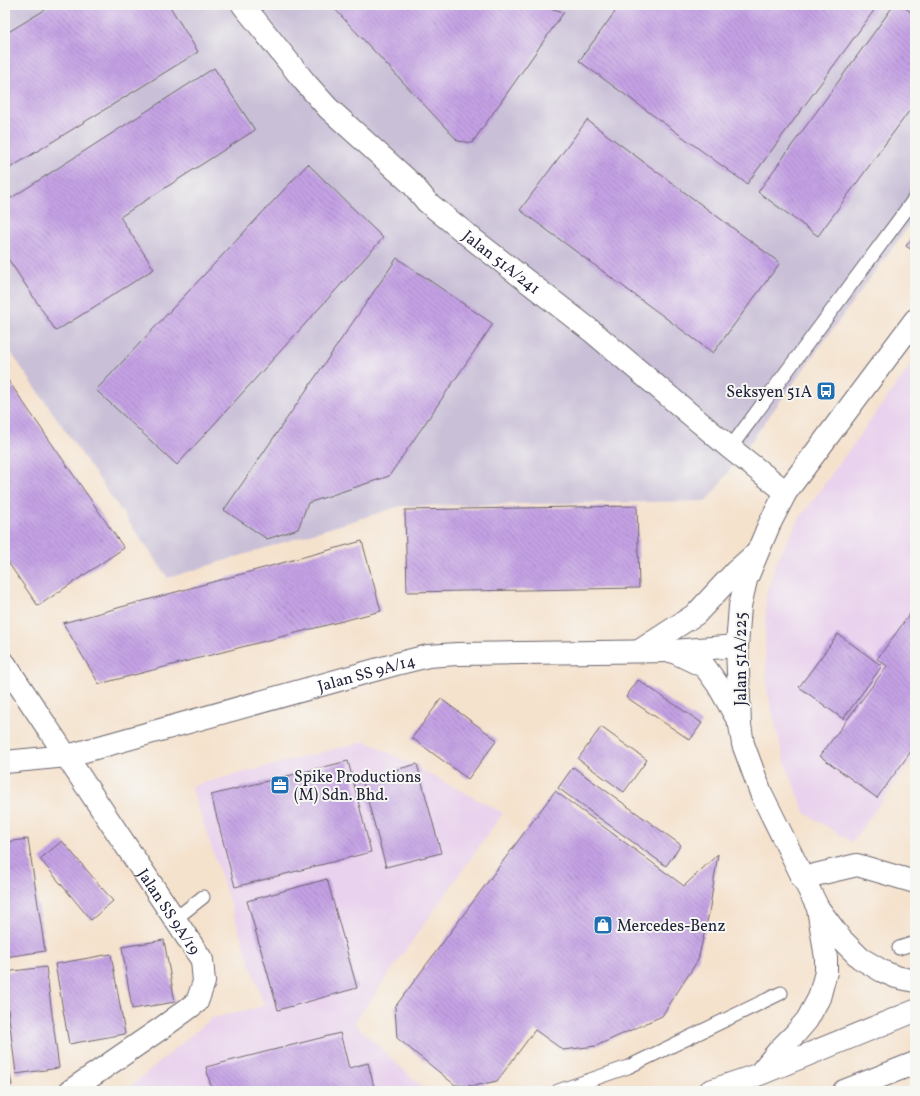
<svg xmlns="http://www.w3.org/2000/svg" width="920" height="1096" font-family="Vollkorn,serif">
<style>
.built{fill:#e9d2ed}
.industrial{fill:#c9bfd7}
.building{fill:url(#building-back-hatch)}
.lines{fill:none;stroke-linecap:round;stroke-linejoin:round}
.service-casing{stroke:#6c656e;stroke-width:15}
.minor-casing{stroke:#6c656e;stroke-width:24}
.tertiary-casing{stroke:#6c656e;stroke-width:24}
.trunk-casing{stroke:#6c656e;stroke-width:24}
.service{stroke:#fff;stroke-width:13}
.minor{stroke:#fff;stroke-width:22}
.tertiary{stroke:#fff;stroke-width:22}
.trunk{stroke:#fff;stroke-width:22}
.labels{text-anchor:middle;stroke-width:4;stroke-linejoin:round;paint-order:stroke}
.street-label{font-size:16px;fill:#22223b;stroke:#f6f6f2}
.poi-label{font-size:16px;fill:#22223b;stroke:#f6f6f2;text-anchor:start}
</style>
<defs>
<pattern id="building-back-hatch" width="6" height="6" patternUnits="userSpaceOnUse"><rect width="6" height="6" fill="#c4a1e4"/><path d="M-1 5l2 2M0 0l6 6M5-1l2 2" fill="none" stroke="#9f83ba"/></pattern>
</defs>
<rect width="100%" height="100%" fill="#f6f6f2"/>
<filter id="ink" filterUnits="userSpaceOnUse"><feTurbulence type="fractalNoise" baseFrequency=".025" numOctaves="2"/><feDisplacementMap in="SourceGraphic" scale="8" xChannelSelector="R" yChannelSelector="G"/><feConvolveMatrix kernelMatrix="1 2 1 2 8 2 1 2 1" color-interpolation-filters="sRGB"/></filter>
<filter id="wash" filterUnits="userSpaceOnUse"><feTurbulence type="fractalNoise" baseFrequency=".012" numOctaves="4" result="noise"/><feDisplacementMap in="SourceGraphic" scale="16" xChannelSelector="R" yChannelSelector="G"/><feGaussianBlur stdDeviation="0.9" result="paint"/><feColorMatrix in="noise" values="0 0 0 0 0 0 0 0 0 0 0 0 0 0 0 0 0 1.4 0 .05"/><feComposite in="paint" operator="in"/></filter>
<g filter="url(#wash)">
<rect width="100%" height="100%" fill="#f5e2cd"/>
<path class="built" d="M915 359V756L852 842 805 813 784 760 767 690 765 644 766 596 777 559 800 518Z
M366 741 503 813 354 1023 426 1091H125L212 1018 264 1006 191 786Z"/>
<path class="industrial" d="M5 5H915V217L707 501 401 506 168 578 5 344Z"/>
<g id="blocks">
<path class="building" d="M53 5H169L198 52 5 171V34Z
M331 5H538L564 12 472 143 458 141Z
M620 5H878L747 184 579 61Z
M894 5H901L915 15V103L818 236 758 192Z
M214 68 255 130 120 217 154 269 56 331 5 254V202Z
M587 120 780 263 713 353 520 210Z
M308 164 383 238 177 465 96 390Z
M915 234V252L906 246Z
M397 258 493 324 389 476 308 503 298 529 267 539 224 510Z
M5 376 124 548 38 606 5 558Z
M637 506 639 588 407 592 405 510Z
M362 541 381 611 99 684 63 623Z
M915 607V746L877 798 820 756 887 666 877 659Z
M838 634 882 666 843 719 799 687Z
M638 680 702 723 690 740 626 697Z
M441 699 497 740 468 779 412 738Z
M601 727 647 760 624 792 578 759Z
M348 761 371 852 235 887 211 795Z
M417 764 441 853 386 867 362 779Z
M573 767 681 845 666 866 558 788Z
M555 791 684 886 718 854 709 913 698 960 662 1016 596 1046 563 1050 535 1030 497 1081 474 1086 455 1085 397 1038 395 1007Z
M28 839 45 951 5 957V842Z
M62 841 113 901 91 920 40 859Z
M327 879 357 988 278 1010 247 901Z
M164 940 175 1002 132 1009 122 947Z
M111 954 125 1034 69 1044 55 964Z
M46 967 59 1068 16 1074 5 985V972Z
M340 1033 349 1068 368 1063 375 1091H212L206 1067Z
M5 1050 12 1085 5 1086Z"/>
</g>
</g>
<g filter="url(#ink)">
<use href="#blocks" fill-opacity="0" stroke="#6c656e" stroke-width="1"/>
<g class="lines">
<defs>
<path id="service" d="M730 448 915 198
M175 919 203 897
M899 948 915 943
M558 1091 628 1067 781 993"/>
<g id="minor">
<path id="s1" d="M243 5 304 81 328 108 413 185 427 202 474 240 594 333 730 448 786 492"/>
<path id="s2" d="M5 664 202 960 204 982 197 1002 163 1027 70 1091"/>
<path d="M802 878 857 865 915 882"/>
</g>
<g id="tertiary">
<path d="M915 320 786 492 769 525 746 580 740 606 737 646 740 725 743 744 761 793 818 908 841 939 860 958 882 971 896 977 915 981"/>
<path d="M639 651 696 614 736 571 753 556"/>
<path d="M674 652 705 667 718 685 739 722"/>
<path id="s3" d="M5 762 67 756 400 663 428 656 457 654 673 651 737 646"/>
</g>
<path id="trunk" d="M760 1073 780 1049 795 1034 807 1020 819 998 826 972V958L818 908
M710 1091 760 1074 915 1011
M844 1091 915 1063"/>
</defs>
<use href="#service" class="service-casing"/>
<use href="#minor" class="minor-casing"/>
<use href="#tertiary" class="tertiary-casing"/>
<use href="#trunk" class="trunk-casing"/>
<use href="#service" class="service"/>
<use href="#minor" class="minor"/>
<use href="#tertiary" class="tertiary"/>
<use href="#trunk" class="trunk"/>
</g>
</g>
<defs>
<symbol id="bus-square" viewBox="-11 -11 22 22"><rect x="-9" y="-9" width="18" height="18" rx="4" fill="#1f6fb2" stroke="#f6f6f2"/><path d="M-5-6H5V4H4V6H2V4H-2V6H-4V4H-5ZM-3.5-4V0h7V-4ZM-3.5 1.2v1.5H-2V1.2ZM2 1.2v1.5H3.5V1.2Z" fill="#fff"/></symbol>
<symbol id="office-square" viewBox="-11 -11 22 22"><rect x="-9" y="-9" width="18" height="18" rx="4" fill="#1f6fb2" stroke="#f6f6f2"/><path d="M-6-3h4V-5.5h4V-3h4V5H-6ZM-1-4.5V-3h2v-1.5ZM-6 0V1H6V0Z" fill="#fff"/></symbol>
<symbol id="shop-square" viewBox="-11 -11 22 22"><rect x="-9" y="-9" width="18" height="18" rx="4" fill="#1f6fb2" stroke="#f6f6f2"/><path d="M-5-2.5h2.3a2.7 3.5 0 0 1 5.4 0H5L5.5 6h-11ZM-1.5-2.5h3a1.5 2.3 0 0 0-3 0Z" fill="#fff"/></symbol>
</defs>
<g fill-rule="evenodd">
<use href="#bus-square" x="815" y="380" width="22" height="22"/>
<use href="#office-square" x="269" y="774" width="22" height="22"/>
<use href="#shop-square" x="592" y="914" width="22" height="22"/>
</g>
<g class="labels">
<g class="street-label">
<text dy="6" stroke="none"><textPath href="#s1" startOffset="366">Jalan 51A/241</textPath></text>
<text transform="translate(740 659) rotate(-90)" y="6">Jalan 51A/225</text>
<text dy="6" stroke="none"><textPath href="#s3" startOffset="373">Jalan SS 9A/14</textPath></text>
<text dy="6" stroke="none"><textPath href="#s2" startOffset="297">Jalan SS 9A/19</textPath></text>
</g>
<g class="poi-label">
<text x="812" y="397" text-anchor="end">Seksyen 51A</text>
<text x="294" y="782">Spike Productions<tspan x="294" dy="18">(M) Sdn. Bhd.</tspan></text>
<text x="617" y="931">Mercedes-Benz</text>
</g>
</g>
<rect width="920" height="1096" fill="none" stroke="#f6f6f2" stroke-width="20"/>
</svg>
